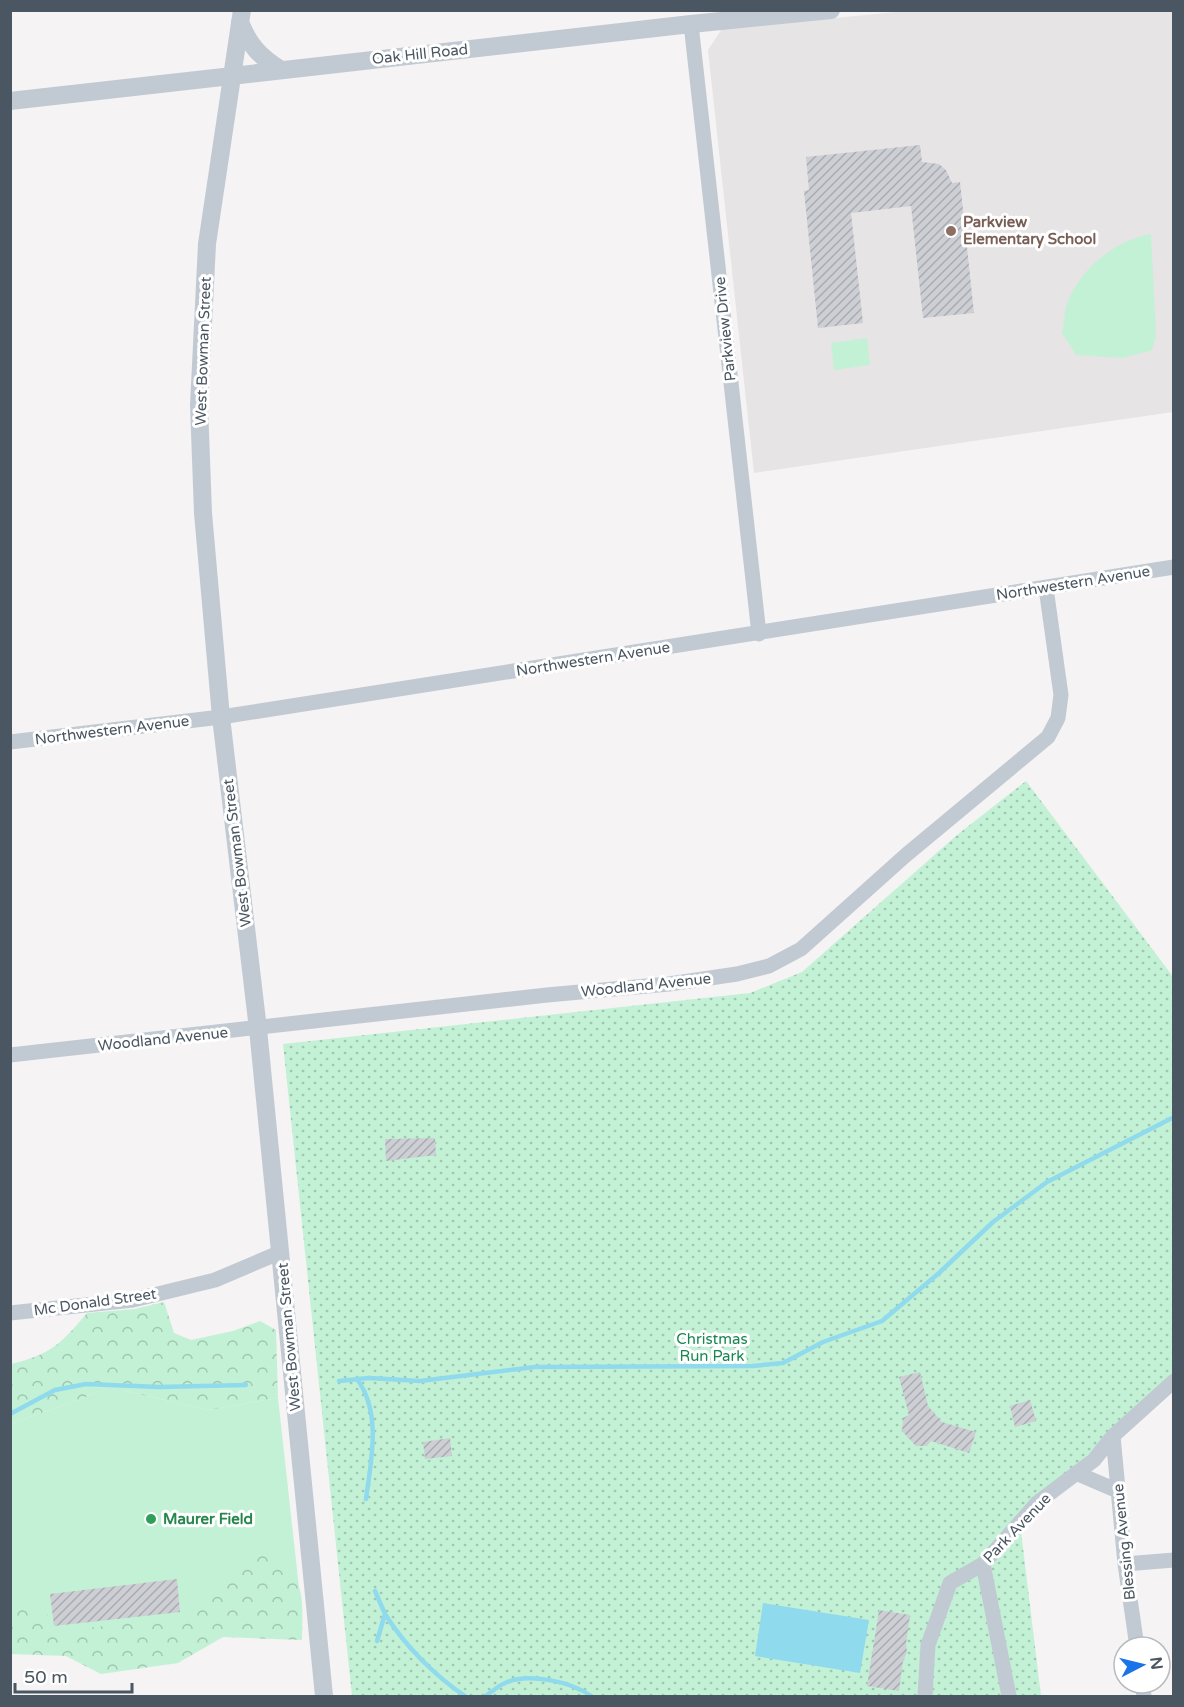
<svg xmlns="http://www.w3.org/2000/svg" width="1184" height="1707" font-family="'Varela Round',sans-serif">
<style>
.education{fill:#e6e4e5}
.green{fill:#c3f1d5}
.forest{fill:url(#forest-crowns)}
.park{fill:url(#park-dots)}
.water{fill:#90daee}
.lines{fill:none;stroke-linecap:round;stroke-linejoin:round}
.stream{stroke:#90daee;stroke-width:4.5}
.building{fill:url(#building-hatch)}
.minor{stroke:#c1cad2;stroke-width:15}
.tertiary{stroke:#c1cad2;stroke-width:18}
.education-dot{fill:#8d6e63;stroke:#fff;stroke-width:2}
.leisure-dot{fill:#2e9e5b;stroke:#fff;stroke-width:2}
.labels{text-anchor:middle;stroke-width:6;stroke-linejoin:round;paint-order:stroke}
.street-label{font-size:15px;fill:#4a5661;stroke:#fff}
.education-label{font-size:15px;font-weight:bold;fill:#785e54;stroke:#fff;text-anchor:start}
.park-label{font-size:15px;fill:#17864f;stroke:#fff}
.leisure-label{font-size:15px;font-weight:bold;fill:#27864d;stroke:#fff;text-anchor:start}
</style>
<defs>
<pattern id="forest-crowns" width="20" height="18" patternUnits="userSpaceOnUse" patternTransform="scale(1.5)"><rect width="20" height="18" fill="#c3f1d5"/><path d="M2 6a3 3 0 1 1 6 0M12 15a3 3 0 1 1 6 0" fill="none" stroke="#a0c6b0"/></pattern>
<pattern id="park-dots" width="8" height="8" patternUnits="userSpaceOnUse" patternTransform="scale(1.5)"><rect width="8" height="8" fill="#c3f1d5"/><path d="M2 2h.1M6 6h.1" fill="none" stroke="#a0c6b0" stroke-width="1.8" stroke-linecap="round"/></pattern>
<pattern id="building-hatch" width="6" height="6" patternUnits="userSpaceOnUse" patternTransform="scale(1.5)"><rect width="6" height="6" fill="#cdcfd5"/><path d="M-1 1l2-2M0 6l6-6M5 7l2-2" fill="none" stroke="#a8abb0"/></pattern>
</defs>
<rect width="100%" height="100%" fill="#f5f3f3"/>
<path class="education" d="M907 11H1173V412L754 473 708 50 722 29Z"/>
<path class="green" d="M1151 234 1156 336 1152 350 1123 358 1076 355 1062 333C1064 324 1064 313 1067 304 1079 270 1115 240 1151 234Z
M867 338 870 365 834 370 831 343Z
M102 1391H126L208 1410 278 1398 302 1615 56 1646 11 1620V1424Z"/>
<path class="forest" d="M164 1302 174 1333 191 1340 233 1331 260 1321 276 1330 278 1398 208 1410 126 1391H102L11 1424V1364C50 1355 61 1344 87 1313L135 1309Z
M260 1548C306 1581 303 1586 302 1640L223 1637 178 1663 101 1674 66 1656 11 1654V1607L38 1601 59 1632 184 1615 207 1598 245 1555Z"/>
<path class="park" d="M1026 781 1174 978 1173 1381 1019 1515 1041 1696H352L283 1044 750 993 802 972 957 835Z"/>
<path class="water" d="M763 1603 869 1620 860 1673 755 1656Z"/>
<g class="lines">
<path class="stream" d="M357 1379C382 1413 371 1461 366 1499
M339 1381 369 1378 420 1381 535 1367 753 1366 783 1363 823 1342 882 1321 939 1273 993 1222 1047 1182 1174 1117
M10 1414 55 1390 86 1384 159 1387 246 1385
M375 1591 385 1614 377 1641
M385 1614C405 1646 435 1676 465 1696
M485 1696C492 1692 498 1686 505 1683 528 1672 572 1682 591 1696"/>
</g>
<path class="building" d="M920 145 922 162 939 164 946 170 952 183 960 182 974 313 923 318 911 206 851 213 863 323 818 328 804 191 809 190 806 157Z
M435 1138 436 1155 386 1161 385 1139Z
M920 1372 928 1406 942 1422 976 1432 969 1453 931 1441 927 1446H916L902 1431 903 1418 909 1415 899 1377Z
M1030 1400 1036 1421 1015 1427 1010 1406Z
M450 1438 452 1456 425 1459 423 1442Z
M177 1579 180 1612 54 1626 50 1594Z
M879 1610 910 1615 906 1644 907 1652 903 1661 899 1691 867 1686Z"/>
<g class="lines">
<path class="minor" d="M691 24 759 634
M10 742 221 717 1174 567
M10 1055 547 995 669 984 737 974 769 966 801 949 906 855 1048 737 1058 718 1061 695 1046 588
M10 1313 133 1300 215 1280 281 1252
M1113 1436 1125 1564 1137 1647
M1076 1473 1118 1491
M983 1564 1009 1696
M1125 1564 1174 1560
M1142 1683 1144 1696
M925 1696 928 1645 950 1583 983 1564 1037 1503 1094 1460 1113 1436 1174 1381"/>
<path class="tertiary" d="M242 10 207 244 199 405 203 513 221 717 258 1029 324 1696
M240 22C249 45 260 57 281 70
M10 101 691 24 831 10"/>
</g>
<circle class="education-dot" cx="951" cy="231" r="6"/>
<circle class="leisure-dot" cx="151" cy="1519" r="6"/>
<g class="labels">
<g class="street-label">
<text transform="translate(420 54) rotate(-6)" y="5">Oak Hill Road</text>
<text transform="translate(725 329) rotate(-96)" y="5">Parkview Drive</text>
<text transform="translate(203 351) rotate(-88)" y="5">West Bowman Street</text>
<text transform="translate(1073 583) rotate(-9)" y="5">Northwestern Avenue</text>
<text transform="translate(593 659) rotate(-9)" y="5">Northwestern Avenue</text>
<text transform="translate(112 730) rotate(-7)" y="5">Northwestern Avenue</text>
<text transform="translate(237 853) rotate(-97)" y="5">West Bowman Street</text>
<text transform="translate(646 985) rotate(-6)" y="5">Woodland Avenue</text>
<text transform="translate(163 1039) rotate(-6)" y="5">Woodland Avenue</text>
<text transform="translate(95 1302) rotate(-8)" y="5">Mc Donald Street</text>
<text transform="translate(289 1337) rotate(-95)" y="5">West Bowman Street</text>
<text transform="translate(1017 1528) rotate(-46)" y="5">Park Avenue</text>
<text transform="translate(1124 1542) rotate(-96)" y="5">Blessing Avenue</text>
</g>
<g class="education-label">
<text x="963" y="227">Parkview<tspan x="963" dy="17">Elementary School</tspan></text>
</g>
<g class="park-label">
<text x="712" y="1344">Christmas<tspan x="712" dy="17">Run Park</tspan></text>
</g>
<g class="leisure-label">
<text x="163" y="1524">Maurer Field</text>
</g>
</g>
<rect width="1184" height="1707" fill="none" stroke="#4a5661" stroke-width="24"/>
<g transform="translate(1142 1665) rotate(83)"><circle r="28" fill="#ffffff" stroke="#b7bbc0" stroke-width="1.5"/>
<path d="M0-4.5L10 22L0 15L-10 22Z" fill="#1a73e8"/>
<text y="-9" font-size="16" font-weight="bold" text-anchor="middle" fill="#4a5661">N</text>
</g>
<path d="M15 1683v9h117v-9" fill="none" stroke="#4a5661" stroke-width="3"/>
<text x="24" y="1683" font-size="18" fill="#4a5661" stroke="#ffffff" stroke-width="4.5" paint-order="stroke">50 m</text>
</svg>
